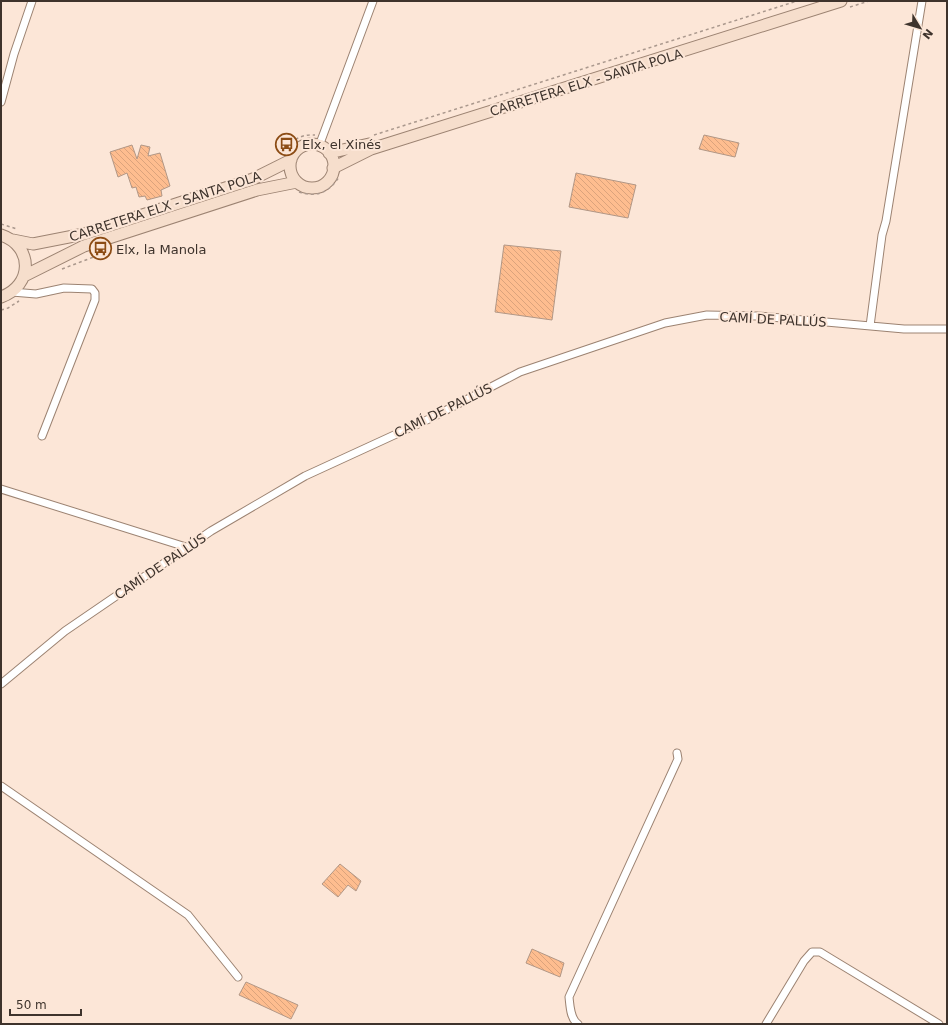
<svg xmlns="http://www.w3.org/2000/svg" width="948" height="1025" font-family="'DejaVu Sans',sans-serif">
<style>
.building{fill:url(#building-back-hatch);stroke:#b19786}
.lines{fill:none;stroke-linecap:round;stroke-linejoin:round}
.minor-casing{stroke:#9c8372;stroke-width:9}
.secondary-casing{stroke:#9c8372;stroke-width:13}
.path{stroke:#aa988d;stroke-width:1.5;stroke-dasharray:3 3;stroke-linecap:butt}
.minor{stroke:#fff;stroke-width:7}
.secondary{stroke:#f6decc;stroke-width:11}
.labels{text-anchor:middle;stroke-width:4;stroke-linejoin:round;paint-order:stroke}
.street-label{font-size:13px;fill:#3e332c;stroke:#fce6d7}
.poi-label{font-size:13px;fill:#3e332c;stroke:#fce6d7;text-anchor:start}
</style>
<defs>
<pattern id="building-back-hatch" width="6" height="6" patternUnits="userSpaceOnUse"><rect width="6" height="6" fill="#febd8f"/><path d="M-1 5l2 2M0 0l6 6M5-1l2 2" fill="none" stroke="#dba37c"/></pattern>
</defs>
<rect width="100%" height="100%" fill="#fce6d7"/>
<path class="building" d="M704 135 739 143 735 157 699 149Z
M132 145 137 159 141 145 150 147 148 156 160 153 170 186 161 190 162 196 147 200 145 196 139 197 136 187 132 188 127 173 118 177 110 152Z
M576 173 636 185 628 218 569 207Z
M504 245 561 251 552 320 495 312Z
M340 864 361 881 356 891 348 885 338 897 322 884Z
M532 949 564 963 560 977 526 963Z
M246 982 298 1005 291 1019 239 995Z"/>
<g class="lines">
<defs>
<path id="minor" d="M1 102 14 54 32 1
M319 146 373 1
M12 292 36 294 64 288 92 289 95 293V300L42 436
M870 326 882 235 886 221 922 1
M1 489 186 547
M1 684 65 631 211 531 305 476 429 419 520 372 665 323 707 315 758 316 904 329H947
M1 786 188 915 238 977
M578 1024C570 1019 570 1005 569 997L678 759 677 753
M766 1024 804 961 812 952H820L939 1024"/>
<path id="secondary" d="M290 166a22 22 0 1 1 44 0a22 22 0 1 1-44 0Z
M329 153 369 144
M333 168 371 149 841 1
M1 235C34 246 33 286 1 297
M13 240 33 244 84 234 253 179 291 160
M24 276 84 246 257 190 297 182"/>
</defs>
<use href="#minor" class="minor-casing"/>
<use href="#secondary" class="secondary-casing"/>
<path class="path" d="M905 1H911
M850 7 869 1
M374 135 797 1
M283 152C291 140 301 134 315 135
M299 192C317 198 329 192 339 177
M1 224 17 229
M62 269 99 255 110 249
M1 310 8 308 19 301"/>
<use href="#minor" class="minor"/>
<use href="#secondary" class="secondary"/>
</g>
<defs>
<symbol id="bus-ring" viewBox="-11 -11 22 22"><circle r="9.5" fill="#fce6d7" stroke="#8c4c15" stroke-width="1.5"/><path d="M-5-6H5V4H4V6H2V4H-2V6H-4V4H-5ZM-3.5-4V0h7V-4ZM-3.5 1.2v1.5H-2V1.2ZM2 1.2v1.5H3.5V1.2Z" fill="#8c4c15"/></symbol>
</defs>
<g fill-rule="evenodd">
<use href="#bus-ring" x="274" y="132" width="25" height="25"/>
<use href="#bus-ring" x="88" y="236" width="25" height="25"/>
</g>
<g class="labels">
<g class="street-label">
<text transform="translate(586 82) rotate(-17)" y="5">CARRETERA ELX - SANTA POLA</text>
<text transform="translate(165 206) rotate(-18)" y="5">CARRETERA ELX - SANTA POLA</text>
<text transform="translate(773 319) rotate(3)" y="5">CAMÍ DE PALLÚS</text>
<text transform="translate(443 410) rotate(-26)" y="5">CAMÍ DE PALLÚS</text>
<text transform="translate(160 566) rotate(-34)" y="5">CAMÍ DE PALLÚS</text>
</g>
<g class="poi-label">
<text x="302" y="149">Elx, el Xinés</text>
<text x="116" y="254">Elx, la Manola</text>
</g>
</g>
<rect width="948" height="1025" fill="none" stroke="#3e332c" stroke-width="4"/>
<g transform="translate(920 28) rotate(128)" stroke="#fce6d7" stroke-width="3" paint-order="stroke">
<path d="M0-3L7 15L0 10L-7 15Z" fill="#3e332c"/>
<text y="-6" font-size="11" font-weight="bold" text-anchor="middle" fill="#3e332c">N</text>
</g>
<path d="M10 1009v6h71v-6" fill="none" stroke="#3e332c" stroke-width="2"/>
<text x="16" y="1009" font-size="12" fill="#3e332c" stroke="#fce6d7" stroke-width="3" paint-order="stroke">50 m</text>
</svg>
